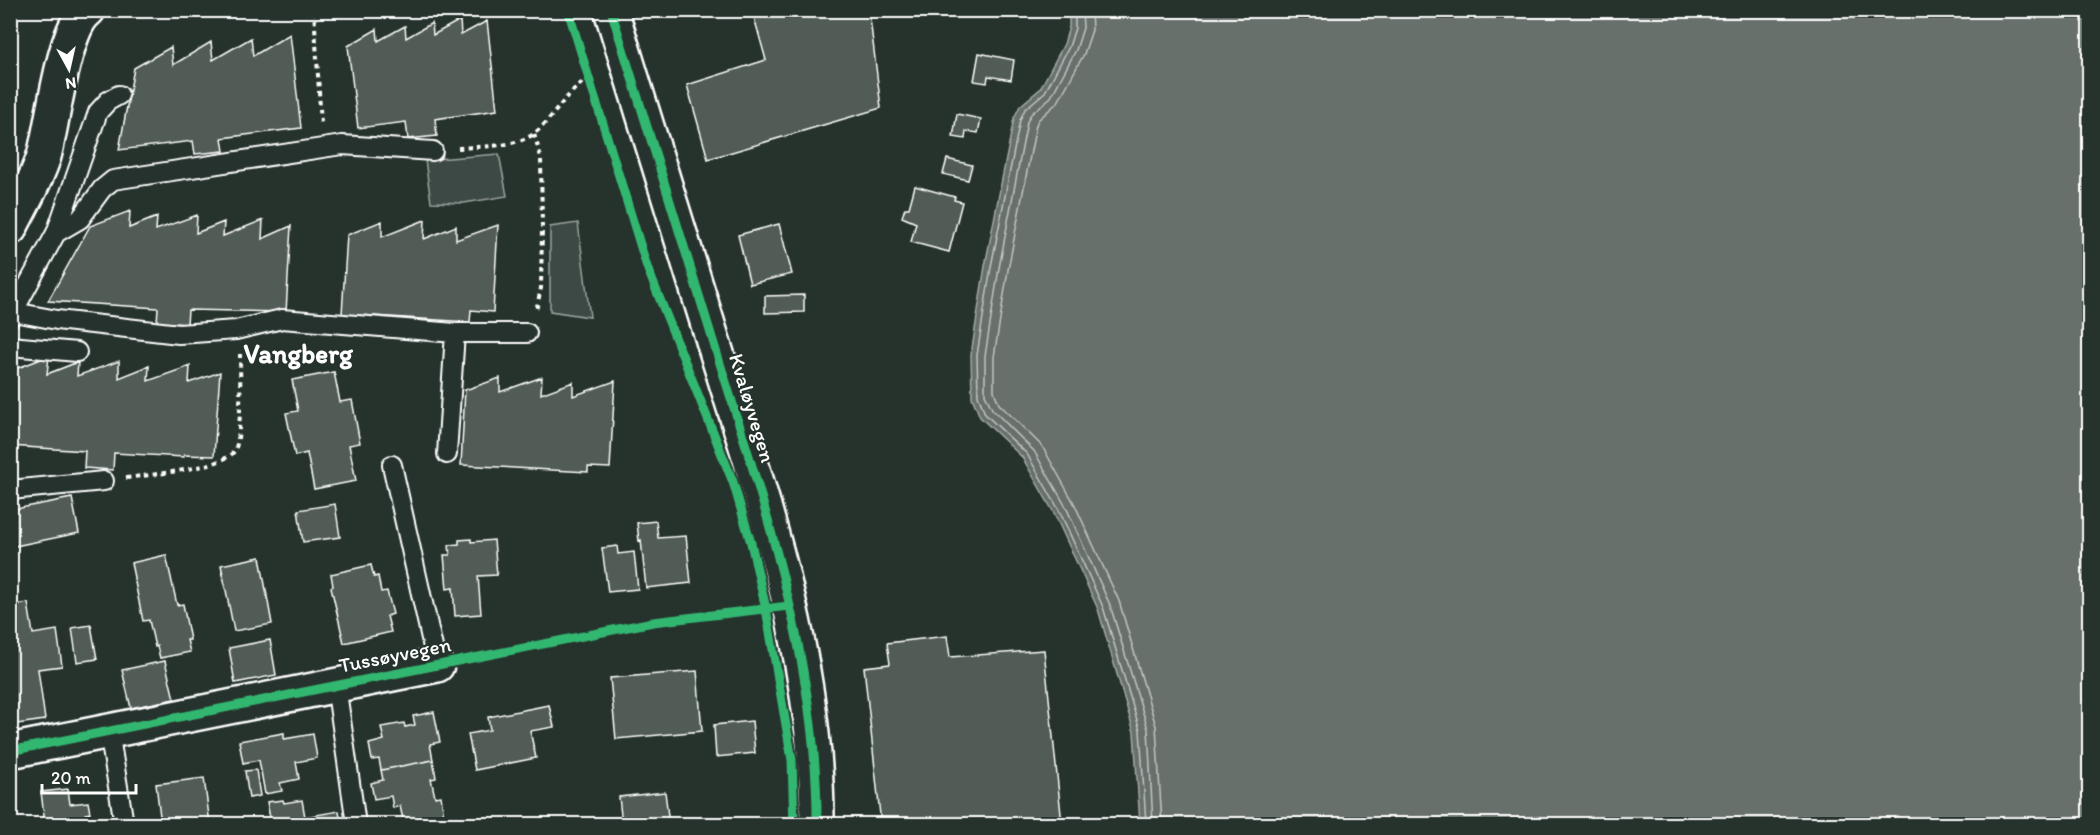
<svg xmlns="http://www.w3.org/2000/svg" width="2100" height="835" font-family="Itim,sans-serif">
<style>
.green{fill:#3e4944;stroke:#9ea4a2;stroke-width:1.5}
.water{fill:#67706c;stroke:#a4a9a7;stroke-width:1.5}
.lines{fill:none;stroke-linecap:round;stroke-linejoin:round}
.shore{stroke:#c2c6c4;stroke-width:1.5}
.building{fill:#515c57;stroke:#fff;stroke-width:1.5}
.service-casing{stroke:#fff;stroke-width:22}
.minor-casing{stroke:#fff;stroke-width:38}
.tertiary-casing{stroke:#fff;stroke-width:38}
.path{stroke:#fff;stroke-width:4;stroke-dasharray:4.5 4.5;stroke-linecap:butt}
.service{stroke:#26332d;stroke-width:18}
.minor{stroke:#26332d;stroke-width:33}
.tertiary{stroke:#26332d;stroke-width:33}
.cycleway-casing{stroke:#26332d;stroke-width:13}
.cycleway{stroke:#33b770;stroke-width:9}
.labels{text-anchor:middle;stroke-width:4.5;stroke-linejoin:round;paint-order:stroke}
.street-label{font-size:21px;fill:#fff;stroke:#26332d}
.district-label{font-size:27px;font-weight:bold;fill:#fff;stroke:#26332d}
</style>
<rect width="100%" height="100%" fill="#26332d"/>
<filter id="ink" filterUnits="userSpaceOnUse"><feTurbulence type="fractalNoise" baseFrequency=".0167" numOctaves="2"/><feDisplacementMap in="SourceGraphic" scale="12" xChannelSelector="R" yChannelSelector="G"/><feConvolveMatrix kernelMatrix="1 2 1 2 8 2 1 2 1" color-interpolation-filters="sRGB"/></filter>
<g filter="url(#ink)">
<path class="green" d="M499 154 507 196 464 203 431 202 425 160Z
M578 223 590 317 550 311V227Z"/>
<path class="water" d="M1069 11H2089V824H1140L1134 732 1098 609 1054 513 1022 457 980 417 972 397 971 355 985 266 1014 118 1020 106 1040 89 1064 44 1069 27Z"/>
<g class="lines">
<path class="shore" d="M1075 10V28L1069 47 1045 92 1025 109 1020 120 991 267 977 355 978 395 985 414 1027 454 1059 510 1103 607 1140 730 1146 824
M1082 10 1083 28 1076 50 1051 97 1031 114 1027 122 999 268 985 356V394L992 409 1034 451 1066 507 1110 605 1148 729 1153 824
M1091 10 1092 30 1084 54 1058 102 1038 120 1036 125 1008 270 994 357V391L999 404 1042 446 1074 503 1119 601 1156 726 1162 824"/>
</g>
<path class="building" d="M752 10H869L881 108 708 159 687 85 766 60Z
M460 20 461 35 487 21 497 110 435 119 437 136 408 139 406 122 358 128 348 46 377 29 378 41 405 26 406 38 432 23 433 35Z
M290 34 301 128 222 138 224 151 195 154 193 141 119 150 134 68 171 47 173 65 211 42 213 60 251 38 253 56Z
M979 53 1014 60 1011 80 988 76 987 83 974 81Z
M957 114 981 119 978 133 966 131 965 139 953 137Z
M947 159 972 165 968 180 943 174Z
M915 186 955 197 954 200 962 202 949 252 911 242 916 223 902 217 905 208H909Z
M130 211 129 228 157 217 156 230 197 215 196 233 224 222 223 236 263 220 262 239 291 226 286 312 188 310 187 324 157 322 158 308 48 301 90 226Z
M425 220 424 239 456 226V240L498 225 493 312 471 310 470 322 342 314 347 235 382 221V237Z
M779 224 792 274 750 284 738 235Z
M804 295V312L765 313V296Z
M49 356 47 374 78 362 77 376 119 361V378L149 366 148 381 190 366 189 383 220 372 214 456 184 455V457L114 453 113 470 84 468 85 451 10 446V371Z
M334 372 340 402 352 400 360 443 349 445 356 481 314 489 307 453 295 456 286 413 298 411 292 380Z
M542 377 541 394 573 382V396L615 381 610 468 588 467V472L461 465 465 390 500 378V392Z
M72 498 79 533 10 547V510Z
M335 504 340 537 303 542 298 510Z
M656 521 658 538 686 536 691 583 646 588 641 540 639 541 637 523Z
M471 539V542L494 540 497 575 478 576 481 614 455 616 453 588 447 589 444 555H450L449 545 459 544V540Z
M617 546 618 554 634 552 638 589 608 592 602 548Z
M166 555 177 605 183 604 190 640H187L190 652 160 658 157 646 155 647 149 620 143 621 131 563Z
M260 557 272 624 234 631 221 565Z
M371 565 374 577 378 576 381 592 387 591 393 614 387 616 391 632 344 643 331 587 333 586 331 574Z
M28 603 33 634 57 630 62 666 38 669 45 720 10 725V606Z
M91 625 97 659 77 662 72 628Z
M947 636 950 657 1044 650 1062 824H881L864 667 890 664 887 643Z
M270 640 276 675 235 683 229 648Z
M165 661 174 699 131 708 122 670Z
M697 671 702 731 616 739 610 678Z
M549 705 554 727 530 731 536 758 475 770 468 734 490 730 488 717Z
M434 712 440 742 430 744 433 760 381 770 379 759 372 760 369 744 384 740 381 727 404 723 405 727 415 725 413 716Z
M752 721 755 753 716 757 714 725Z
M284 733V739L313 734 317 758 296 762 299 779 280 783 282 791 265 794 259 760 243 763 239 741Z
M433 760 436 778 431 779 435 797 441 796 444 817 404 824 400 806 393 808 391 796 374 799 371 783 383 780 381 770Z
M256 770 260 796 249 798 245 771Z
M204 778 210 824H161L156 784Z
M68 789 70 804 88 802 90 813 85 814 87 824H45L41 792Z
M665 792 669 824H622L619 797Z
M283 800 284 803 302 800 305 817 339 811 341 824H271L267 802Z"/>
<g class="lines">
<defs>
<path id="service" d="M56 233 80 219 102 189 113 180 342 145 433 151
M14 312 57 320 179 334 236 330 282 319 455 333H527
M10 318 56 233 98 112 108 101 119 95
M10 346 77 352
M447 454 455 333
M392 465 437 665
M10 490 104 481
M336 685 356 824
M109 731 124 824"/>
<path id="minor" d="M10 228C22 204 36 181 44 156 53 124 63 28 88 10
M10 751 437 665"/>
<path id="tertiary" d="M611 10C647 126 682 241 718 357 765 506 818 666 817 824"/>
</defs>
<use href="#service" class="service-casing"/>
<use href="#minor" class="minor-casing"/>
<use href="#tertiary" class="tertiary-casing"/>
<path class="path" d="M314 10 321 124
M534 134 541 157 542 227 541 288 536 311
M458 148C482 146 515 148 535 133 555 116 567 91 590 77
M126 478C147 475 227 468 235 450 242 436 240 373 240 354"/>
<use href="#service" class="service"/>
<use href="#minor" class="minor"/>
<use href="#tertiary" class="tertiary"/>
<defs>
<path id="cycleway" d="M568 10 647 267 733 482 751 543 766 609 792 760 794 824
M611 10C647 126 682 241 718 357 765 506 818 666 817 824
M10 751 653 622 789 606"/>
</defs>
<use href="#cycleway" class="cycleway-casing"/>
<use href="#cycleway" class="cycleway"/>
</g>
</g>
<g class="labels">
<g class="street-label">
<text transform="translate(752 408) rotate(73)" y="7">Kvaløyvegen</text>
<text transform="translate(395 655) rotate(-11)" y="7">Tussøyvegen</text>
</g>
<g class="district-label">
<text x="298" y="363">Vangberg</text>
</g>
</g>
<rect width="2100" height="835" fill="none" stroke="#26332d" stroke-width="36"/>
<rect x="18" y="18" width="2064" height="799" fill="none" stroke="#fff" stroke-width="2" filter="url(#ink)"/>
<g transform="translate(69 69) rotate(172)" stroke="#26332d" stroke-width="4.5" paint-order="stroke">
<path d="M0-4.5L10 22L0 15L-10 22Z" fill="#ffffff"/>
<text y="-9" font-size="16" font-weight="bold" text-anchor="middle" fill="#ffffff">N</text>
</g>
<path d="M42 784v9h94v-9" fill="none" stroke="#ffffff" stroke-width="3"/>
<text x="51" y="784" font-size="18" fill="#ffffff" stroke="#26332d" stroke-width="4.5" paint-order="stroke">20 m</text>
</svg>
